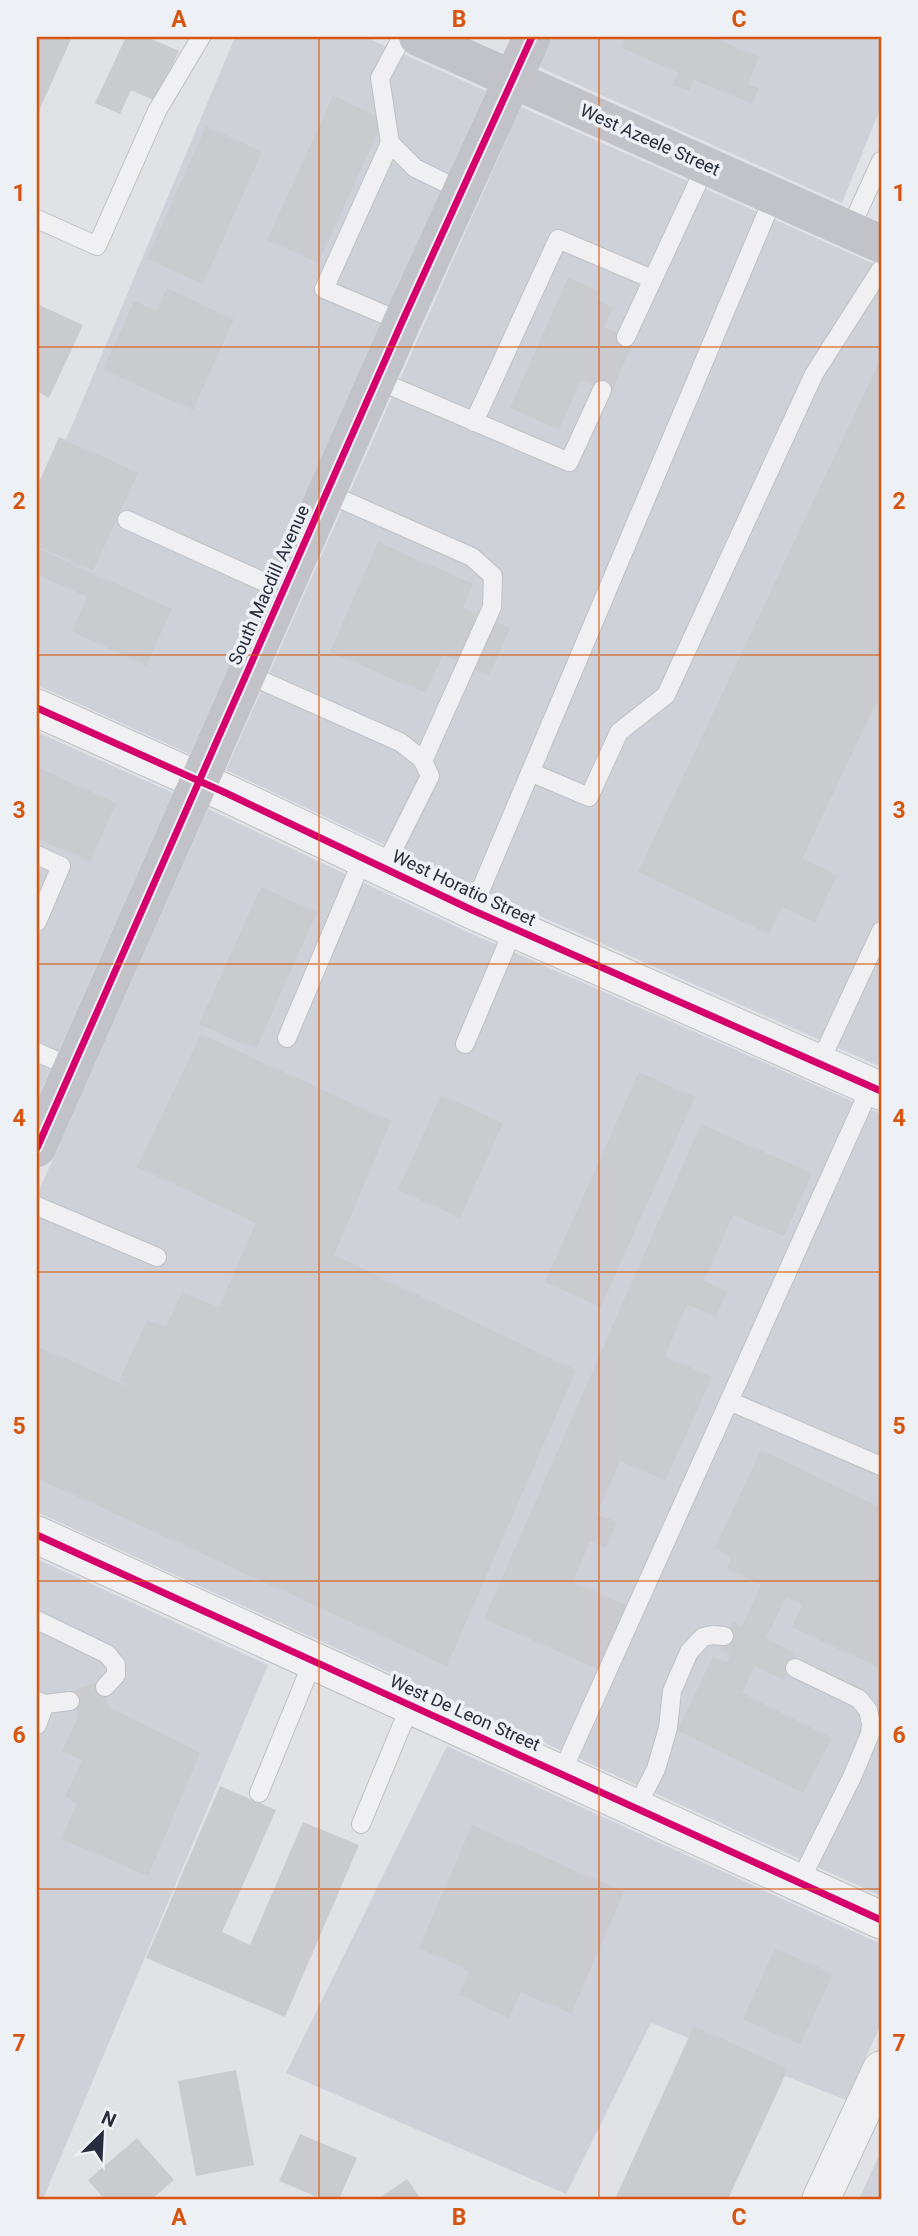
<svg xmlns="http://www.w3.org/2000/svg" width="918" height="2236" font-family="Roboto,sans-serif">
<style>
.built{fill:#ced1d8}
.building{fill:#cacbcf}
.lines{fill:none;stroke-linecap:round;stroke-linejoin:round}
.lane-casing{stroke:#bec0c3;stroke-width:20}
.street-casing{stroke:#bec0c3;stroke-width:39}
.lane{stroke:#f0f0f2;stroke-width:18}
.street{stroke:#f0f0f2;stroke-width:37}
.secondary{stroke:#c1c3c8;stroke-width:38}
.cycleway-casing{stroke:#edf0f5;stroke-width:11}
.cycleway{stroke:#d6006c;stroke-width:7}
.grid{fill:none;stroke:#d55511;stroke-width:2;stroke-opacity:0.55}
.labels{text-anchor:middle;stroke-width:7;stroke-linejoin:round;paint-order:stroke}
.street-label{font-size:18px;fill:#282e3d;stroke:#edf0f5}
.neatline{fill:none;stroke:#d55511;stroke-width:2.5}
.grid-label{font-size:23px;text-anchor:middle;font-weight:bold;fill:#d55511}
</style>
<rect width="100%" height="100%" fill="#e0e2e5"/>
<path class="built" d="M235 37H365L486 91 190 754 37 685V509Z
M553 37H881V107L842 203 539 67Z
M521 107 881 267V1067L481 890 226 770Z
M37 732 173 793 37 1100Z
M208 809 463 930 881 1114V1896L37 1512V1195Z
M37 1559 268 1665 43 2199H37Z
M447 1746 881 1944V2024L846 2100 651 2023 566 2194 286 2073Z
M881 2151V2199H859Z"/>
<path class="building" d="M37 37H72L37 115Z
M126 37H147L179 51 155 101 131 90 120 114 95 103Z
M626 37H712L759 57 748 84 759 88 752 104 694 80 689 91 673 85 678 73 621 47Z
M333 96 384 119 318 263 267 240Z
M206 126 262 152 203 284 147 259Z
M568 278 600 292 596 300 613 307 604 327 634 340 611 394 581 380 559 430 510 408Z
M167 288 234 319 193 410 103 370 134 301 156 311Z
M37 304 83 325 49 398 37 391Z
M881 358V705L876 703 802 859 837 875 815 922 782 907 769 934 638 872Z
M59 437 138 473 93 571 37 546V487Z
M378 542 473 584 463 608 510 628 489 676 443 655 426 693 330 652Z
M37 548 172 609 146 666 72 631 87 597 37 574Z
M37 767 116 803 90 862 37 838Z
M261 887 317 912 256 1049 199 1024Z
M201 1034 391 1121 334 1255 576 1370 447 1666 37 1478V1346L143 1393 119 1381 147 1320 166 1327 182 1292 219 1307 256 1223 137 1167Z
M639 1072 695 1097 601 1307 545 1282Z
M441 1095 503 1123 460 1218 398 1190Z
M701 1124 812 1173 784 1236 733 1215 704 1281 727 1291 716 1317 687 1304 665 1356 712 1377 665 1481 620 1461 597 1514 617 1522 606 1548 590 1541 573 1582 626 1605 598 1669 484 1619Z
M761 1450 881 1508V1557L879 1562 881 1563V1669L792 1627 802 1605 786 1597 766 1638 796 1654 783 1680 755 1666 742 1693 832 1738 803 1793 677 1730 713 1657 727 1662 730 1655 720 1650 733 1622 742 1626 761 1585 727 1569 731 1558 715 1548Z
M100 1681 109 1707 200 1753 148 1876 61 1839 77 1803 65 1797 82 1760 62 1751 79 1715 68 1692Z
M220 1786 276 1810 222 1932 250 1945 303 1822 359 1845 285 2017 146 1958Z
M472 1825 624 1892 571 2014 521 1992 509 2018 459 1995 469 1971 419 1948Z
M775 1948 833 1974 800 2045 743 2019Z
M694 2026 788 2069 765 2119 728 2199H615Z
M236 2070 254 2165 196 2176 178 2081Z
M300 2134 357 2158 339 2199H322L279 2181Z
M137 2138 174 2180 152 2199H104L88 2180Z
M407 2179 421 2199H378Z"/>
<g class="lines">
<defs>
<path id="lane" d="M402 37 380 78 390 143 415 168 462 191
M390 143 324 289 402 322
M37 219 97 246 157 111 201 37
M850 229 881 161
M626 337 706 165
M377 380 569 462 602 390
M474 422 558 239 652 279
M327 493 472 557 493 576 492 607 423 761
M127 520 284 591
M247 674 400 742 422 759 430 776 384 868
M530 772 589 797 619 732 666 695 814 374 881 269
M37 855 61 866 37 922
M472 910 774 196
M287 1038 363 858
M465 1044 514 928
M37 1052 72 1068
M820 1062 881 931
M37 1206 157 1257
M729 1401 881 1466
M37 1620 107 1654 116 1665V1675L105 1687
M795 1668 859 1699 868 1710 871 1723 870 1734 852 1777 799 1883
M37 1701 45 1704 70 1701
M37 1725 45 1704
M561 1774 871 1086
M259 1793 313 1661
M636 1808 656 1769 668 1728 672 1691 689 1652 703 1637 713 1635 724 1636
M361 1824 410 1706"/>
<path id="street" d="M37 708 226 793 472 910 881 1091
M37 1535 881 1920
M821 2199 881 2070"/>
</defs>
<use href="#lane" class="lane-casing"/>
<use href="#street" class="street-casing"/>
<use href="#lane" class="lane"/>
<use href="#street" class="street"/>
<path class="secondary" d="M418 37 881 244
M37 1148 402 322 532 37"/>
<defs>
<path id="cycleway" d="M37 708 226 793 472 910 881 1091
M37 1148 402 322 532 37
M37 1535 881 1920"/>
</defs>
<use href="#cycleway" class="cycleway-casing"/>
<use href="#cycleway" class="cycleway"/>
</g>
<path class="grid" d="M319 37V2199M599 37V2199M37 347H881M37 655H881M37 964H881M37 1272H881M37 1581H881M37 1889H881"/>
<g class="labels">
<g class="street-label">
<text transform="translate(650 140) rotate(24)" y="6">West Azeele Street</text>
<text transform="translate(269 585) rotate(-66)" y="6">South Macdill Avenue</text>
<text transform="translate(464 888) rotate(25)" y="6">West Horatio Street</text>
<text transform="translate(465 1713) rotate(24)" y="6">West De Leon Street</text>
</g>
</g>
<rect width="918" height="2236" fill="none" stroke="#edf0f5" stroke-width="77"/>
<g transform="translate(102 2134) rotate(24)" stroke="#edf0f5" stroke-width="5" paint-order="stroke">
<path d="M0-5L12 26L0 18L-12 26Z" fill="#282e3d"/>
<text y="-10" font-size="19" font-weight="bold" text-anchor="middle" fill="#282e3d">N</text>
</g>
<rect x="38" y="38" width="842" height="2160" class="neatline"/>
<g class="grid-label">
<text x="179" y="27">A</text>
<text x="459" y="27">B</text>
<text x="739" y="27">C</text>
<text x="19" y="201">1</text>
<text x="899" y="201">1</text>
<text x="19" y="509">2</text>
<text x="899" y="509">2</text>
<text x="19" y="818">3</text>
<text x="899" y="818">3</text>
<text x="19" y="1126">4</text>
<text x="899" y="1126">4</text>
<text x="19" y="1434">5</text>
<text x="899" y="1434">5</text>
<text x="19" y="1743">6</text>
<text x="899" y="1743">6</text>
<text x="19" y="2051">7</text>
<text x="899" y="2051">7</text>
<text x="179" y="2225">A</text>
<text x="459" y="2225">B</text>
<text x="739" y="2225">C</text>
</g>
</svg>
